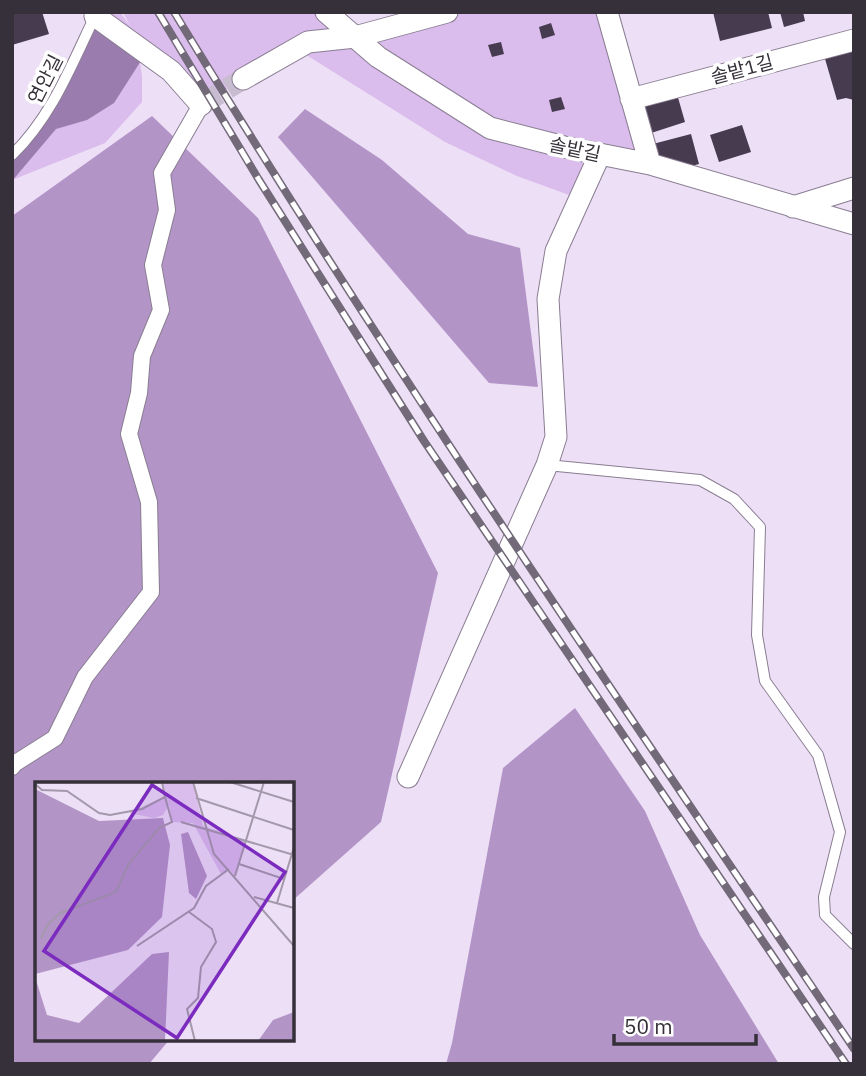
<svg xmlns="http://www.w3.org/2000/svg" width="866" height="1076" font-family="'IBM Plex Sans','Noto Sans KR',sans-serif">
<style>
.green{fill:#dabced}
.forest{fill:#b394c7}
.water{fill:#9b7cae}
.building{fill:#473c4f}
.lines{fill:none;stroke-linecap:round;stroke-linejoin:round}
.minor-tunnel{stroke:#c8bcd0;stroke-width:21;stroke-dasharray:21 10;stroke-linecap:butt}
.service-casing{stroke:#8a7e92;stroke-width:12}
.pedestrian-casing{stroke:#8a7e92;stroke-width:18}
.minor-casing{stroke:#8a7e92;stroke-width:23}
.service{stroke:#fff;stroke-width:10}
.pedestrian{stroke:#fff;stroke-width:16}
.minor{stroke:#fff;stroke-width:21}
.rail-casing{stroke:#726a78;stroke-width:8}
.rail{stroke:#fff;stroke-width:5;stroke-dasharray:16;stroke-linecap:butt}
.labels{text-anchor:middle;stroke-width:7;stroke-linejoin:round;paint-order:stroke}
.street-label{font-size:19px;fill:#353039;stroke:#fff}
.inset-road{fill:none;stroke:#a399aa;stroke-width:2}
.view{fill:#7b2cbf;fill-opacity:0.15;stroke:#7b2cbf;stroke-width:3.5}
.inset-edge{fill:none;stroke:#353039;stroke-width:3.5}
</style>
<rect width="100%" height="100%" fill="#eddff6"/>
<path class="green" d="M91 12H120L130 26 123 12H326L355 37 446 12H607L650 164 600 155 580 199 517 176 445 142 300 51 243 79 201 105 136 37 142 76V102L105 143 12 180 42 121Z"/>
<path class="forest" d="M305 109 382 160 468 234 520 248 538 387 489 383 278 137Z
M152 116 258 218 438 573 381 822 292 901V784H37V1039H170L149 1064H12V216Z
M575 708 645 811 700 935 779 1064H446L452 1043 503 768Z"/>
<path class="water" d="M95 16 146 53 114 103 87 120 56 129 12 181V155L29 138Z"/>
<path class="building" d="M12 12H42L49 34 12 45Z
M713 12H768L772 28 720 41Z
M780 12H803L805 21 784 27Z
M551 23 555 35 542 39 539 27Z
M501 42 504 54 492 57 488 45Z
M854 43V100L846 98 837 100 823 52Z
M677 94 685 122 645 135 642 105Z
M561 97 565 109 552 112 549 100Z
M742 125 751 152 719 162 710 135Z
M691 134 699 164 684 168 653 160 649 145Z"/>
<g class="lines">
<path class="minor-tunnel" d="M201 105 243 79"/>
<defs>
<path id="service" d="M12 155C52 116 71 66 95 16L94 15
M547 465 700 480 734 499 760 527 757 635 765 681 818 755 840 832 824 897 825 915 854 944"/>
<path id="pedestrian" d="M12 767 14 764 55 738 85 677 151 592 149 502 129 434 139 393 142 356 161 310 153 265 167 210 162 173 201 105"/>
<path id="minor" d="M326 12 378 57 490 128 564 147 650 164 854 224
M607 12 650 164
M95 16 171 71 201 105
M243 79 308 42 355 37 447 12
M631 99 854 40
M793 207 854 188
M408 777 547 465 556 437 548 299 556 251 600 154"/>
</defs>
<use href="#service" class="service-casing"/>
<use href="#pedestrian" class="pedestrian-casing"/>
<use href="#minor" class="minor-casing"/>
<use href="#service" class="service"/>
<use href="#pedestrian" class="pedestrian"/>
<use href="#minor" class="minor"/>
<defs>
<path id="rail" d="M158 12 259 180 424 441 846 1064
M174 12C389 365 623 706 854 1049"/>
</defs>
<use href="#rail" class="rail-casing"/>
<use href="#rail" class="rail"/>
</g>
<g class="labels">
<g class="street-label">
<text transform="translate(742 69) rotate(-15)" y="7">솔밭1길</text>
<text transform="translate(45 79) rotate(-63)" y="7">연안길</text>
<text transform="translate(575 149) rotate(12)" y="7">솔밭길</text>
</g>
</g>
<g transform="translate(35 782)">
<rect width="259" height="259" fill="#eddff6"/>
<path d="M127 0H158L168 44 211 58 200 94 194 87 186 92 158 41 137 40 134 23 128 33 119 36 94 31 129 15Z" fill="#dabced"/>
<path d="M0 7 64 39 128 36 135 63 127 135 93 168 0 192ZM153 50 172 94 161 117 154 111 146 52ZM134 170 130 259H0V195L12 233 44 241 117 172ZM259 230V259H223L238 238Z" fill="#b394c7"/>
<path class="inset-road" d="M158 0 179 72 259 164M195 0 259 20M0 2 7 8 32 9 64 31 75 33 107 27 130 15 127 0M161 16 259 48M146 40 259 73M204 82 249 97M200 94 229 0M219 115 259 126M242 121 259 65M154 130 177 147 181 160 166 185 163 216 152 227 160 259M6 156 13 142 25 131 81 110 93 83 124 46 137 40 130 15M102 164 159 126 171 104 194 87"/>
<path class="view" d="M117 3 250 90 142 256 9 169Z"/>
<rect width="259" height="259" class="inset-edge"/>
</g>
<rect width="866" height="1076" fill="none" stroke="#353039" stroke-width="28"/>
<path d="M614 1034v10h142v-10" fill="none" stroke="#353039" stroke-width="3.5"/>
<text x="624" y="1034" font-size="21" fill="#353039" stroke="#ffffff" stroke-width="5" paint-order="stroke">50 m</text>
</svg>
